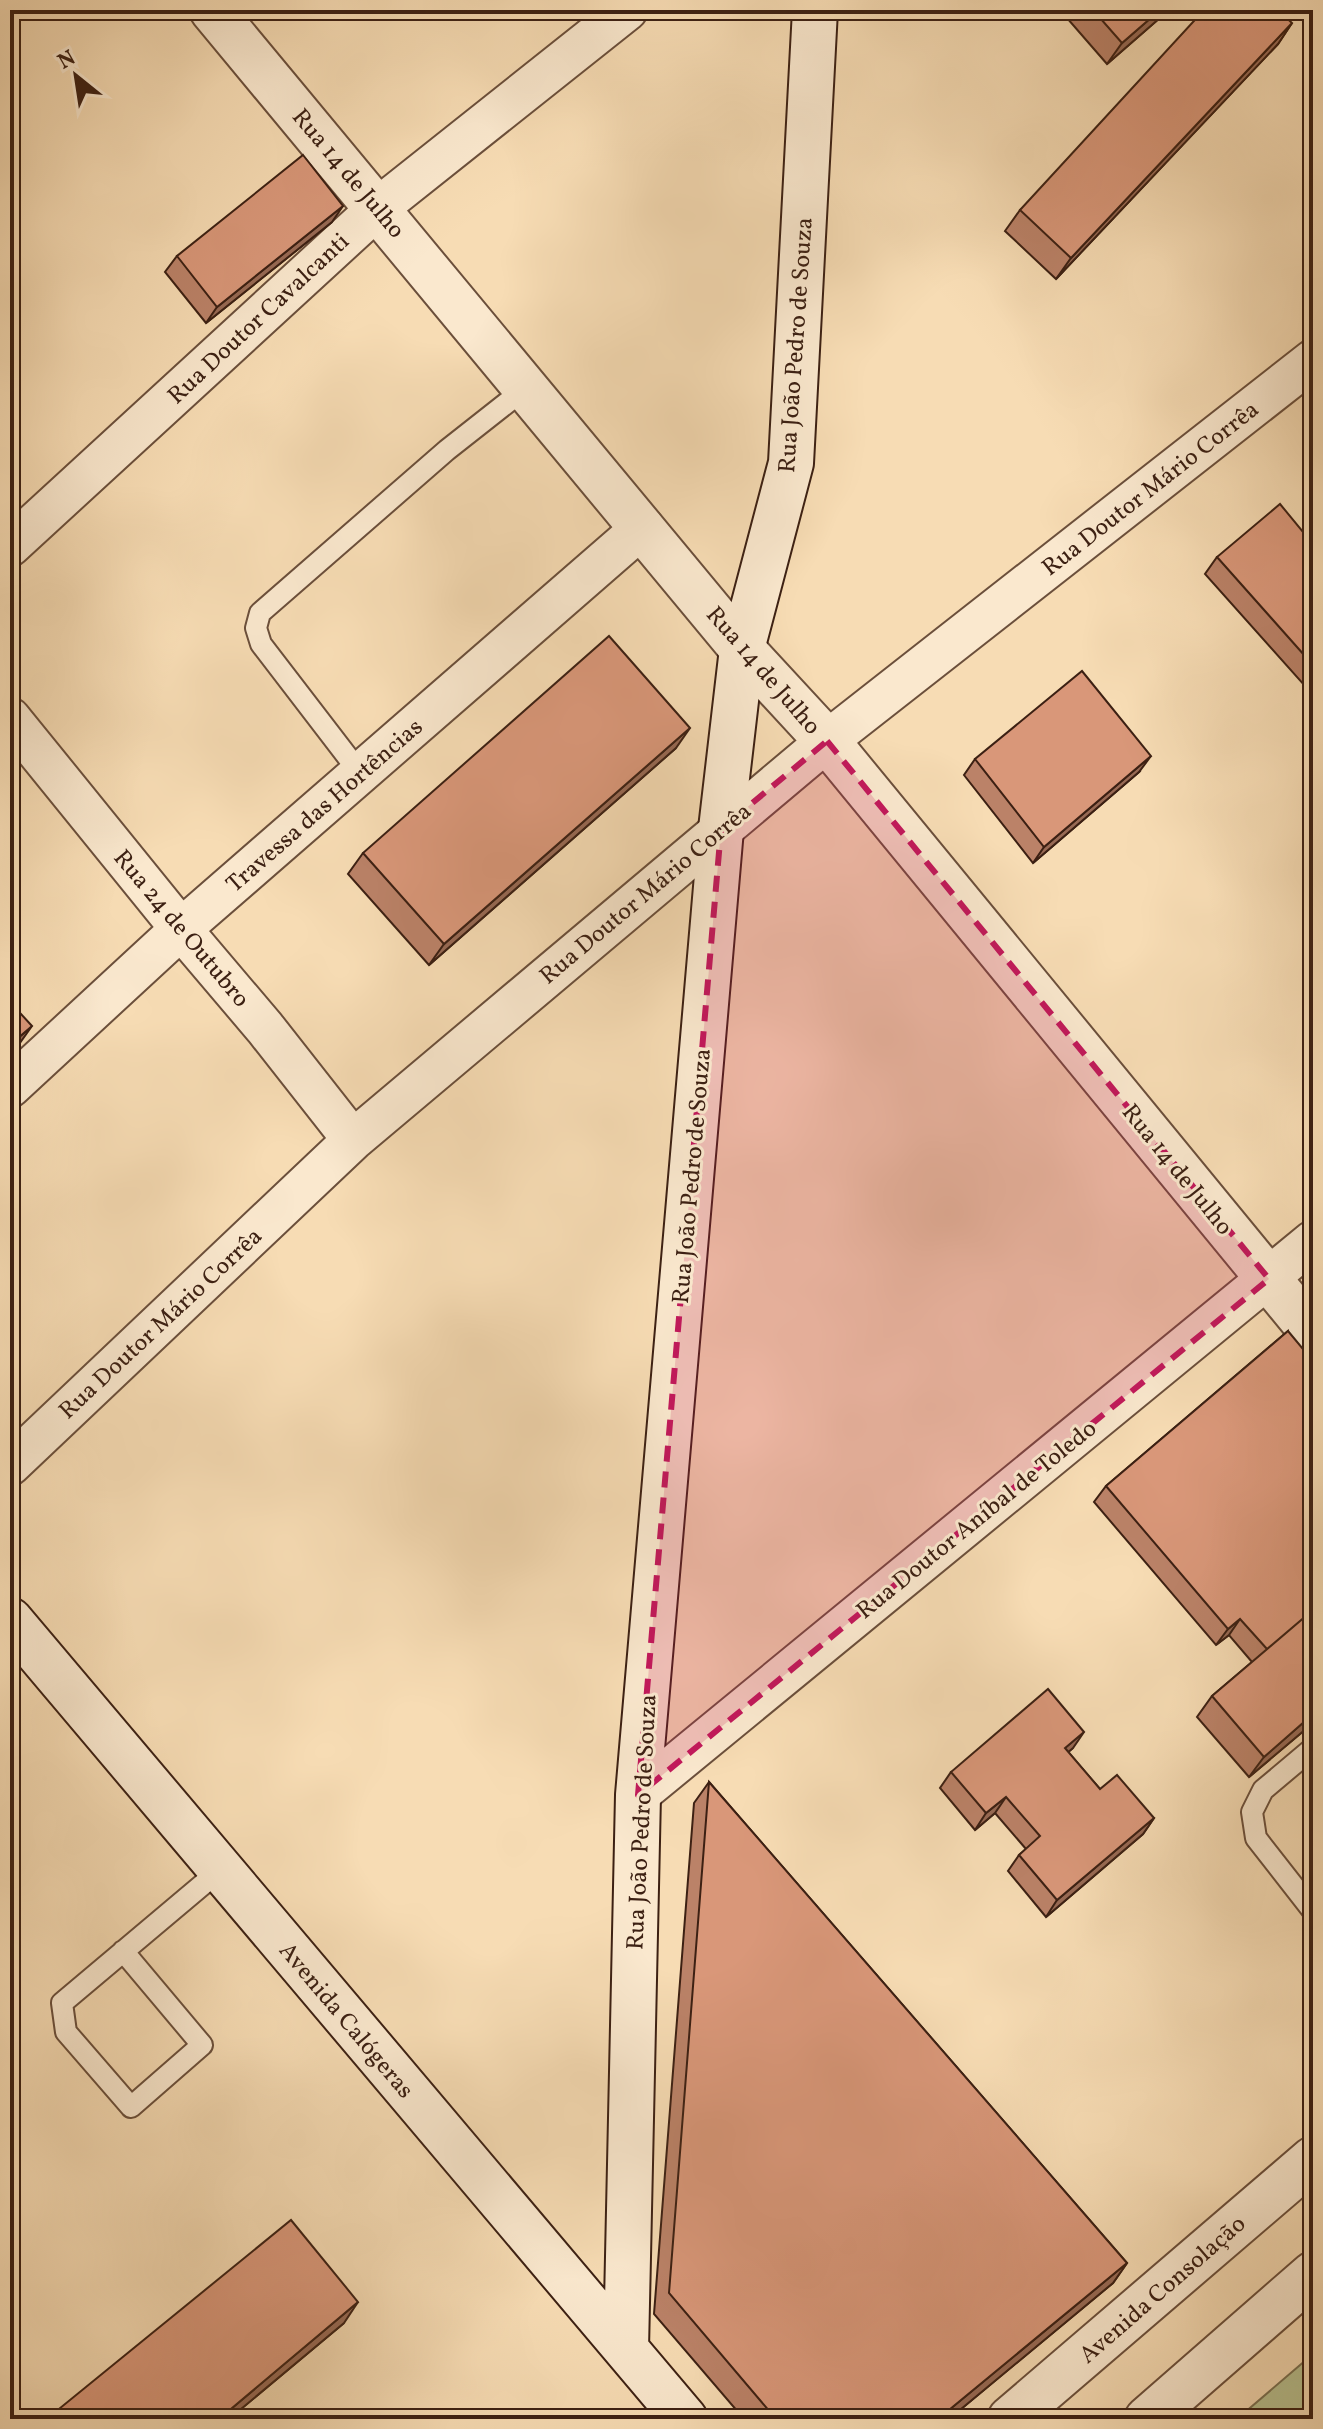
<svg xmlns="http://www.w3.org/2000/svg" width="1323" height="2429" font-family="Vollkorn,serif">
<style>
.green{fill:#b8c291;stroke:#7a7152;stroke-width:2}
.lines{fill:none;stroke-linecap:round;stroke-linejoin:round}
.service-casing{stroke:#6b4f3b;stroke-width:24}
.minor-casing{stroke:#6b4f3b;stroke-width:44}
.tertiary-casing{stroke:#6b4f3b;stroke-width:48}
.secondary-casing{stroke:#3c2013;stroke-width:48}
.service{stroke:#fae8ce;stroke-width:20}
.minor{stroke:#fae8ce;stroke-width:40}
.tertiary{stroke:#fae8ce;stroke-width:44}
.secondary{stroke:#fae8ce;stroke-width:44}
.wall{fill:#bb8268;stroke:#3c2013;stroke-width:2}
.shaded-wall{fill:#986a55;stroke:#3c2013;stroke-width:2}
.building{fill:#d99779;stroke:#3c2013;stroke-width:2}
.marked{fill:#c2185b;fill-opacity:0.2;stroke:#c2185b;stroke-width:6;stroke-dasharray:16 10;stroke-linejoin:round}
.labels{text-anchor:middle;stroke-width:6;stroke-linejoin:round;paint-order:stroke}
.street-label{font-size:24px;fill:#3c2013;stroke:#fae8ce}
</style>
<rect width="100%" height="100%" fill="#f7dcb4"/>
<filter id="stains"><feTurbulence type="fractalNoise" baseFrequency=".0025" numOctaves="4"/><feColorMatrix values="0 0 0 0 .2 0 0 0 0 .09 0 0 0 0 .02 0 0 0 .5 -.17"/></filter>
<radialGradient id="worn" r=".72"><stop offset=".6" stop-color="#630" stop-opacity="0"/><stop offset="1" stop-color="#630" stop-opacity=".3"/></radialGradient>
<path class="green" d="M1313 2354V2419H1237Z"/>
<g class="lines">
<defs>
<path id="service" d="M360 773 261 644 256 628 260 613 447 450 527 387
M1313 1748 1263 1790 1252 1812 1256 1838 1313 1911
M123 1951 202 2045 131 2107 66 2032 62 2003 220 1870"/>
<path id="minor" d="M10 546 378 208 627 10
M10 718 181 929 265 1028 353 1140
M10 1087 181 929 643 527
M10 1465 353 1140 827 741 1313 360
M638 1795 1313 1241"/>
<path id="tertiary" d="M212 10 742 649 827 741 1313 1333
M1010 2419 1313 2159
M1147 2419 1313 2274"/>
<path id="secondary" d="M10 1620 685 2419
M626 2349 638 1795 721 829 742 649 791 463 815 10"/>
</defs>
<use href="#service" class="service-casing"/>
<use href="#minor" class="minor-casing"/>
<use href="#tertiary" class="tertiary-casing"/>
<use href="#secondary" class="secondary-casing"/>
<use href="#service" class="service"/>
<use href="#minor" class="minor"/>
<use href="#tertiary" class="tertiary"/>
<use href="#secondary" class="secondary"/>
</g>
<path class="wall" d="M1060 10H1169L1107 64Z
M1292 23 1278 44 1056 279 1005 231 1020 210Z
M332 222 206 323 165 272 177 256Z
M1313 544V695L1205 574 1217 557Z
M676 748 429 965 348 874 363 853Z
M975 759 1139 772 1033 863 964 775Z
M1288 1331 1313 1723 1249 1777 1197 1717 1212 1696 1252 1662 1229 1635 1216 1645 1094 1502 1106 1486Z
M1073 1748 1068 1752 1100 1789 1154 1818 1143 1834 1046 1917 1008 1871 1019 1855 1026 1849 995 1813 975 1830 940 1788 951 1772Z
M709 1782 1127 2263 1113 2283 949 2419H744L654 2314 694 1803Z
M344 2323 229 2419H49L54 2413Z"/>
<path class="shaded-wall" d="M1160 10H1169L1107 64 1122 43Z
M1292 23 1278 44 1056 279 1071 258Z
M343 206 332 222 206 323 217 307Z
M690 728 676 748 429 965 444 944Z
M1151 756 1139 772 1033 863 1044 847Z
M32 1026 17 1047 10 1053V1045Z
M1240 1619 1229 1635 1216 1645 1228 1629Z
M1313 1714V1723L1249 1777 1264 1757Z
M1084 1732 1073 1748 1053 1765 1065 1748Z
M1006 1797 995 1813 975 1830 986 1813Z
M1154 1818 1143 1834 1046 1917 1057 1900Z
M1127 2263 1113 2283 949 2419H938Z
M358 2302 344 2323 229 2419H219Z"/>
<path class="building" d="M1093 10H1160L1122 43Z
M1204 10H1278L1292 23 1071 258 1020 210Z
M303 155 343 206 217 307 177 256Z
M1280 504 1313 544V665L1217 557Z
M609 636 690 728 444 944 363 853Z
M1082 671 1151 756 1044 847 975 759Z
M10 1002 32 1026 10 1045Z
M1288 1331 1313 1361V1610L1267 1649 1240 1619 1228 1629 1106 1486Z
M1313 1610V1714L1264 1757 1212 1696Z
M1048 1689 1084 1732 1065 1748 1100 1789 1117 1775 1154 1818 1057 1900 1019 1855 1040 1836 1006 1797 986 1813 951 1772Z
M709 1782 1127 2263 938 2419H776L669 2293Z
M291 2220 358 2302 219 2419H60L54 2413Z"/>
<path class="marked" d="M827 741 1269 1279 638 1795 721 829Z"/>
<g class="labels">
<g class="street-label">
<text transform="translate(349 173) rotate(50)" y="8">Rua 14 de Julho</text>
<text transform="translate(258 318) rotate(-43)" y="8">Rua Doutor Cavalcanti</text>
<text transform="translate(795 345) rotate(-86)" y="8">Rua João Pedro de Souza</text>
<text transform="translate(1150 488) rotate(-38)" y="8">Rua Doutor Mário Corrêa</text>
<text transform="translate(764 670) rotate(49)" y="8">Rua 14 de Julho</text>
<text transform="translate(324 805) rotate(-41)" y="8">Travessa das Hortências</text>
<text transform="translate(645 893) rotate(-40)" y="8">Rua Doutor Mário Corrêa</text>
<text transform="translate(182 928) rotate(50)" y="8">Rua 24 de Outubro</text>
<text transform="translate(1178 1169) rotate(51)" y="8">Rua 14 de Julho</text>
<text transform="translate(691 1176) rotate(-85)" y="8">Rua João Pedro de Souza</text>
<text transform="translate(160 1323) rotate(-43)" y="8">Rua Doutor Mário Corrêa</text>
<text transform="translate(976 1519) rotate(-39)" y="8">Rua Doutor Aníbal de Toledo</text>
<text transform="translate(641 1822) rotate(-87)" y="8">Rua João Pedro de Souza</text>
<text transform="translate(347 2020) rotate(50)" y="8">Avenida Calógeras</text>
<text transform="translate(1162 2289) rotate(-41)" y="8">Avenida Consolação</text>
</g>
</g>
<rect width="1323" height="2429" fill="none" stroke="#f7dcb4" stroke-width="40"/>
<rect x="12" y="12" width="1299" height="2405" fill="none" stroke="#3c2013" stroke-width="4"/>
<rect x="20" y="20" width="1283" height="2389" fill="none" stroke="#3c2013" stroke-width="2"/>
<g transform="translate(76 76) rotate(330)" stroke="#fae8ce" stroke-width="6" paint-order="stroke">
<path d="M0-6L14 30L0 20L-14 30Z" fill="#3c2013"/>
<text y="-12" font-size="22" font-weight="bold" text-anchor="middle" fill="#3c2013">N</text>
</g>
<rect width="100%" height="100%" filter="url(#stains)"/>
<rect width="100%" height="100%" fill="url(#worn)"/>
</svg>
